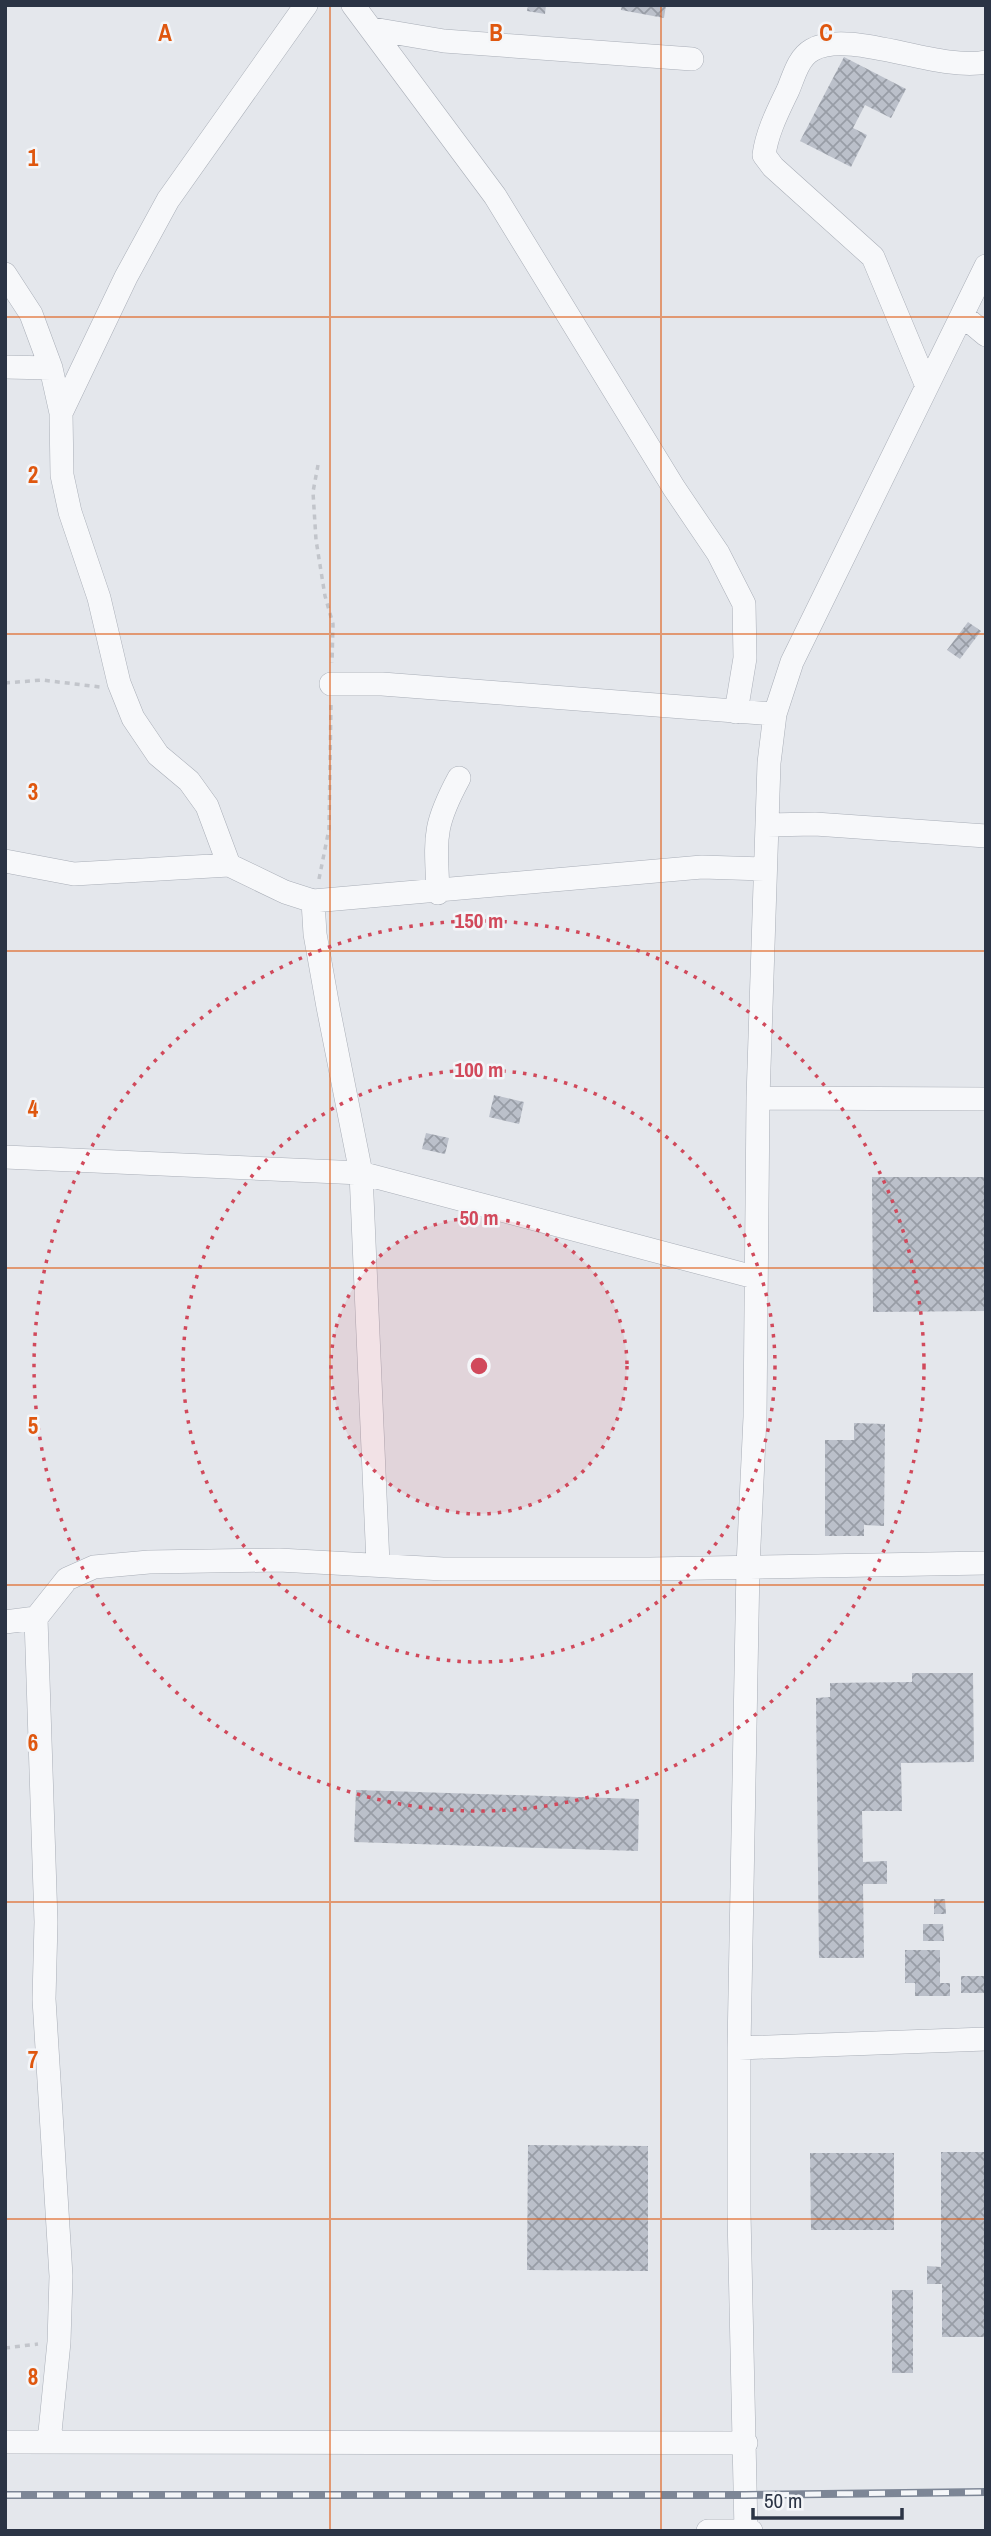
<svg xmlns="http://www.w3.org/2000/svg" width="991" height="2536" font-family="'Archivo Narrow',sans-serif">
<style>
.building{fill:url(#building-cross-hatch)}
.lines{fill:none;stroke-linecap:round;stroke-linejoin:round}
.minor-casing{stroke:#a9aeb7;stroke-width:24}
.path{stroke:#c2c5cb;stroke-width:3.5;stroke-dasharray:5 5;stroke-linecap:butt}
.minor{stroke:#f7f8fa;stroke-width:23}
.rail-casing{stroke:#7d8696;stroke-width:8}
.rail{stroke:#f4f6f9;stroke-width:5;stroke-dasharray:16;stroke-linecap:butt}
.grid{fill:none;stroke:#df570f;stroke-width:2;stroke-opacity:0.55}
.ring{fill:none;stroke:#d1495b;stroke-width:3.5;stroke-dasharray:3.5 7}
.grid-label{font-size:23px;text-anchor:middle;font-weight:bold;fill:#df570f;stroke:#f4f6f9;stroke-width:5;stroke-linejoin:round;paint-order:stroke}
.centre{fill:#d1495b;stroke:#f4f6f9;stroke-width:3.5}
.ring-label{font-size:21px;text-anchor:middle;font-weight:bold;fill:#d1495b;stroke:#f4f6f9;stroke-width:5;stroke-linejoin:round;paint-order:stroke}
</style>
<defs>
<pattern id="building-cross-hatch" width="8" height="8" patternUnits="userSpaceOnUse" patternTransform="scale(1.75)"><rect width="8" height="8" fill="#bbc0ca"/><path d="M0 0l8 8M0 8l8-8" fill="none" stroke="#989da6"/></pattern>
</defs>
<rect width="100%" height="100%" fill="#e4e7ec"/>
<path class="building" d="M528 5H546L545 14 527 11Z
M622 5H666L664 18 621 10Z
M844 57 906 89 891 118 865 105 853 128 867 135 851 167 800 141Z
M968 622 981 631 960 659 947 650Z
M494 1095 524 1102 519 1124 489 1117Z
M426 1133 449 1138 445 1154 422 1149Z
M872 1177H986V1311L873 1312Z
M854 1423 885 1424 884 1526 864 1525V1536H825V1440H854Z
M912 1673H973L974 1762 901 1763 902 1811H862L863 1862 887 1861V1884H863L864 1958H819L816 1698 830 1697V1683L912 1682Z
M356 1790 639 1799 638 1851 354 1842Z
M934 1899H945L946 1914H934Z
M923 1924H943L944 1941H923Z
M905 1950H940V1983H950V1996H915V1983H905Z
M961 1976H986V1993H961Z
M528 2145 648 2146V2271L527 2270Z
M941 2152H986V2337H942V2284H927V2266L941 2267Z
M810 2153H894V2230H811Z
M892 2290H913V2373H892Z"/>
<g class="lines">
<defs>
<path id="minor" d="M353 5 495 196 674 488 718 553 744 604 745 658 736 712
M373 29 444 41 692 59
M5 274 31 314 51 368 61 413 62 475 70 512 99 598 119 683 133 718 158 755 189 781 207 806 229 865
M962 315 986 335
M5 367 51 368
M926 384 873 257 773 167 764 155C767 132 778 111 788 90 794 76 798 58 812 50 849 28 938 72 986 62
M61 413 126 277 168 200 306 5
M331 684H382L775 714
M767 825 815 824 986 836
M5 861 74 874 229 865 285 892 313 901 315 934 328 1007 361 1173 378 1564
M438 893C436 838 432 828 459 778
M313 901 702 867 764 869
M758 1098 986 1099
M5 1157 361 1173 754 1277
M36 1618 46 1922 44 1999 61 2276 59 2342 49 2442
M5 1622 36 1618 67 1579 94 1567 149 1562 279 1560 443 1569H650L986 1563
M739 2048 986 2039
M5 2442 746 2443
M708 2531H751
M746 2531 739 2213V2048L748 1566 755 1417 758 1098 769 763 775 714 792 662 986 266"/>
</defs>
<use href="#minor" class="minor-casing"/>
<path class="path" d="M318 465 313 492 316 540 325 596 333 624 332 663
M5 683 42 680 100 687
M319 879 329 829 331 702
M5 2348 38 2344"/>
<use href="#minor" class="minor"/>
<defs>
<path id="rail" d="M5 2495H745L986 2492"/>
</defs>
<use href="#rail" class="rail-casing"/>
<use href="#rail" class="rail"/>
</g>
<path class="grid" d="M330 5V2531M661 5V2531M5 317H986M5 634H986M5 951H986M5 1268H986M5 1585H986M5 1902H986M5 2219H986"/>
<circle cx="479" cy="1366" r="148" fill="#d1495b" fill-opacity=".12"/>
<g class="ring">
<circle cx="479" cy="1366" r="148"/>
<circle cx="479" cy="1366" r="296"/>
<circle cx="479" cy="1366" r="445"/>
</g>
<g class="grid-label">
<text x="165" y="41">A</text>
<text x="496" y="41">B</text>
<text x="826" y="41">C</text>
<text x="33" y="166">1</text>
<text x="33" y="483">2</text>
<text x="33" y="800">3</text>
<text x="33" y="1117">4</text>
<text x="33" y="1434">5</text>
<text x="33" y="1751">6</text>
<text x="33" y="2068">7</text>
<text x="33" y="2385">8</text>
</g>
<circle cx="479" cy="1366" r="10" class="centre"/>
<g class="ring-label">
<text x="479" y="928">150 m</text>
<text x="479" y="1077">100 m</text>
<text x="479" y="1225">50 m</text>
</g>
<rect width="991" height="2536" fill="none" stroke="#2b3445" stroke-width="14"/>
<path d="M753 2508v10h149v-10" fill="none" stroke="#2b3445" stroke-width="3.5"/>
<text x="764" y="2508" font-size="21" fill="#2b3445" stroke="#f4f6f9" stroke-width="5" paint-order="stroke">50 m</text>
</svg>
